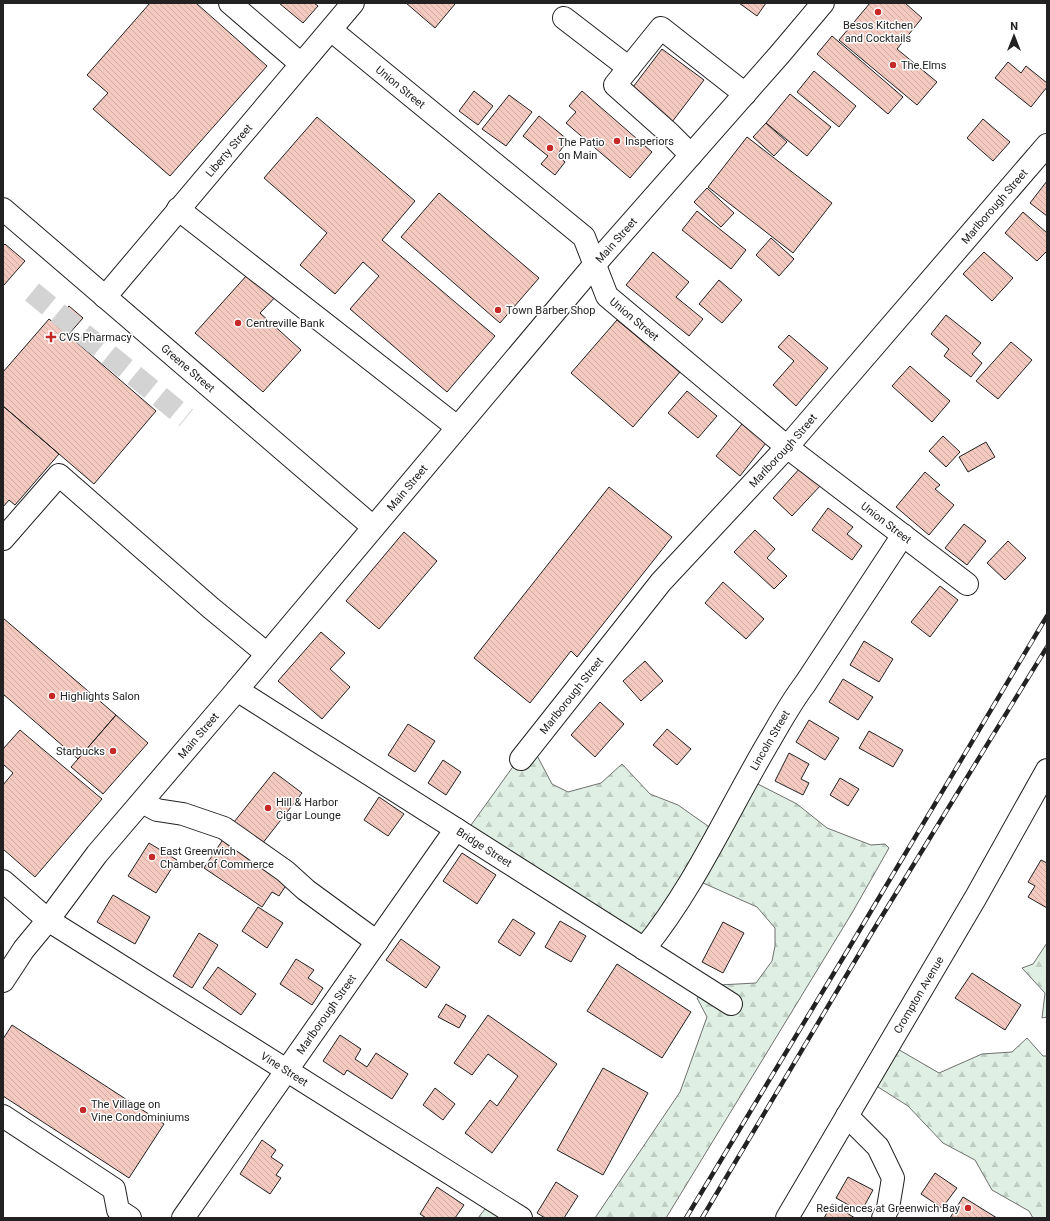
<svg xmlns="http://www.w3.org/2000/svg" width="1050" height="1221" font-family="Roboto,sans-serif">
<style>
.forest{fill:url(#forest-firs);stroke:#6f6f6f}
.building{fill:url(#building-back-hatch);stroke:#222}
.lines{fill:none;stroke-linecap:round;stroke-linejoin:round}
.minor-tunnel{stroke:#d3d3d3;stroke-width:22;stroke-dasharray:22 11;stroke-linecap:butt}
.minor-casing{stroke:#222;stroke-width:24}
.major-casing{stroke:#222;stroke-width:24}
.minor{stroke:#fff;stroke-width:22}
.major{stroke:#fff;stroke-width:22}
.rail-casing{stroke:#222;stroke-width:4.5}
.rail{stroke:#fff;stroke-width:3;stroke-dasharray:9;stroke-linecap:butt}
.poi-dot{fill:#c62828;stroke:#fff;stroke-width:1.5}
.labels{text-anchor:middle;stroke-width:3;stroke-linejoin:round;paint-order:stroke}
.poi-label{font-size:11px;fill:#222;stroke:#fff;text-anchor:start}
.street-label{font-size:11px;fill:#222;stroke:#fff}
</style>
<defs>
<pattern id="forest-firs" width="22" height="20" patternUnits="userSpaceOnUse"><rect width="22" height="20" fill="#e0efe3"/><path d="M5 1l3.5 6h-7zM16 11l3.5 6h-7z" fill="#c0cdc2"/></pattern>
<pattern id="building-back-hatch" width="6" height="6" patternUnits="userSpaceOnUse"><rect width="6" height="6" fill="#f3c9c0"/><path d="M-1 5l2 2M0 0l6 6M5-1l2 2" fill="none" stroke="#d0aca5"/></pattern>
</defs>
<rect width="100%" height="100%" fill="#fff"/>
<path class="forest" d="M532 746 552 784 568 792 601 783 622 764 650 794 678 805 715 831 750 780 797 804 827 828 871 845 885 844 889 848 852 913 666 1218H595L680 1092 707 1017 697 998 719 985 756 983 772 961 775 946V928L757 907 701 882 645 944 461 839 512 768Z
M1047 943V1017L1042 1018 1045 993 1022 968 1033 964Z
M1027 1038 1043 1056H1047V1218H1033L1029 1211 992 1190 975 1160 943 1143 908 1106 867 1080 889 1044 939 1073 982 1054 1012 1052Z
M485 1209 501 1218H478Z"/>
<path class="building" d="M150 3H196L267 66 170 176 93 109 108 93 87 75Z
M279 3H314L318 6 303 23Z
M406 3H453L455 4 435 28Z
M739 3H766L757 16Z
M870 3H905L922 18 897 49 937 82 917 105 839 40Z
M832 36 903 97 888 114 817 54Z
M662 49 704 80 672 122 630 91Z
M1008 62 1021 73 1026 66 1047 83V87L1031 107 995 78Z
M814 71 856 106 839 127 797 92Z
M474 91 493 106 478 125 459 111Z
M582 91 652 152 630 178 566 123 576 112 569 106Z
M790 94 831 127 807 156 766 123Z
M509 95 532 112 506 146 482 129Z
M539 116 568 140 557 155 565 162 555 175 541 164 548 156 523 136Z
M317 117 415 201 382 240 495 336 447 392 350 309 379 276 363 262 335 294 300 265 327 233 264 178Z
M983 119 1010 142 993 161 967 138Z
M766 123 787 142 774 156 753 137Z
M747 137 832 203 793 253 708 187Z
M1047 181V216L1030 203Z
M707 188 734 213 721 227 694 202Z
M439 193 539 278 500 323 401 237Z
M697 211 746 250 731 269 682 230Z
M1023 212 1047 233V251L1037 261 1005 233Z
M771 238 794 259 779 276 756 255Z
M5 244 25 261 4 285 3 284V246Z
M653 252 689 282 676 297 703 319 689 336 626 285Z
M984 252 1013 278 992 301 963 274Z
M256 265 283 289 260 313 301 350 263 392 195 333Z
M719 280 742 300 722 323 699 304Z
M69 306 83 318 68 335 156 411 94 484 3 406V372L49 319 54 323Z
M946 315 981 343 972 354 982 363 971 377 944 356 949 349 931 334Z
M617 320 680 372 633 427 571 373Z
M789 335 828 368 796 406 773 385 794 361 778 347Z
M1011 342 1032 360 998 399 976 381Z
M910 366 950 401 932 422 892 386Z
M687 391 717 416 698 438 668 413Z
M3 406 59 454 15 505 9 500 3 507Z
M742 424 766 443 740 476 716 456Z
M943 436 960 452 946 467 929 451Z
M986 442 995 457 968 472 959 457Z
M801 467 821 485 792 516 773 498Z
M925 472 940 485 935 489 954 505 929 535 896 507Z
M609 487 672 537 577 657 571 651 530 703 474 658Z
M828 508 853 527 847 534 862 546 852 560 812 530Z
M964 524 986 541 967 565 945 548Z
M755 530 775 549 767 558 787 576 774 589 734 552Z
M404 532 437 561 379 629 346 601Z
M1008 541 1026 558 1005 580 987 563Z
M723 582 764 619 746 639 705 603Z
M940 586 958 600 930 637 911 622Z
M3 618 116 715 78 759 3 694Z
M321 632 345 653 330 669 350 687 322 719 278 681Z
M864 641 893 659 879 682 850 665Z
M645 661 663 681 641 701 623 681Z
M843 679 873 697 858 720 829 702Z
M600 702 624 724 595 757 571 735Z
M116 715 148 743 103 794 71 767Z
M809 720 839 738 825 760 796 742Z
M408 724 435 741 415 772 388 755Z
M667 729 691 749 677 765 653 745Z
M20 730 102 799 35 877 3 849V785L13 773 3 764V749Z
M869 731 903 750 893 767 859 748Z
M789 753 809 764 801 779 809 783 803 795 775 781Z
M443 760 461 772 446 795 428 783Z
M274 772 302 793 262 844 234 822Z
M840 778 859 789 848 806 830 795Z
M379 797 404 814 388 836 364 820Z
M224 838 289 881 279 896 272 892 262 907 204 868Z
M149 843 177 860 156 893 128 876Z
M462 853 496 875 477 904 443 881Z
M1041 860 1047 863V908L1028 897 1035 886 1028 882Z
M113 895 150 917 135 944 97 922Z
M258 907 283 923 267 948 242 931Z
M513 919 535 933 520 956 498 942Z
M560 921 586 936 571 962 545 947Z
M723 922 744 933 723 973 702 962Z
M199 933 218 945 192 988 173 976Z
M401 939 440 967 426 988 386 960Z
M296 959 314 970 308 978 323 988 312 1005 280 984Z
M617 964 691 1012 662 1058 587 1011Z
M218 967 256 994 241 1015 203 988Z
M972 973 1021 1005 1005 1030 955 998Z
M446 1004 466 1016 459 1028 438 1017Z
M488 1015 557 1064 492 1153 465 1133 490 1100 497 1106 518 1076 488 1054 472 1075 454 1063Z
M12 1025 164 1124 129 1178 3 1096V1039Z
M340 1035 361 1049 355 1059 367 1067 376 1053 408 1074 392 1099 347 1070 344 1075 323 1061Z
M603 1068 648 1093 603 1175 557 1150Z
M435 1088 455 1104 443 1120 423 1105Z
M262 1140 276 1150 271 1157 283 1165 276 1175 281 1178 270 1194 240 1174Z
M935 1173 957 1188 942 1208 921 1194Z
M848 1177 873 1190 861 1212 836 1198Z
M556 1182 578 1196 564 1218H545L537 1213Z
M437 1187 464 1205 455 1218H426L420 1214Z
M963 1197 997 1218H950Z
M832 1204 855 1218H824Z"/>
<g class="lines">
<path class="minor-tunnel" d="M32 292 186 418"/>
<defs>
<g id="minor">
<path d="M230 3 301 64"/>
<path d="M564 18 629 68"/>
<path id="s1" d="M331 30 584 237 607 296 787 447 967 584"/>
<path d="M691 155 670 134 615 85 661 28 745 94"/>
<path id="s2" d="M3 209 373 527"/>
<path d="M178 209 457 427"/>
<path id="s3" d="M105 297 353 3"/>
<path d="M3 539 59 475 211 608 267 654"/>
<path id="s4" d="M237 690 731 1004"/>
<path id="s5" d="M521 759 661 582 787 447 1047 145"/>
<path d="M142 802 157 810 183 814 224 828 285 871 306 890 377 942"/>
<path id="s6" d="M3 881 48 920 521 1218"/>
<path id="s7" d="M644 949C696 885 729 808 771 738 782 719 792 701 805 684L903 535"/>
<path d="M3 1116 114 1189 118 1210 130 1218"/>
<path d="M847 1116 878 1147 893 1178 888 1208 883 1218"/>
<path id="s8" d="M183 1218 456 829"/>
<path id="s9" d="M787 1218 976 897 1047 770"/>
</g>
<g id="major">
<path id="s10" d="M3 981 24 949 48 920 97 854 231 697 595 264 780 54 823 3"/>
</g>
</defs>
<use href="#minor" class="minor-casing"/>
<use href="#major" class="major-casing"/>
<use href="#minor" class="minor"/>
<use href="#major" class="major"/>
<defs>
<path id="rail" d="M686 1218 849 948 1047 616
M702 1218 871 934 1047 647"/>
</defs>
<use href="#rail" class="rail-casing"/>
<use href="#rail" class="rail"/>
</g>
<g class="poi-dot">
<circle cx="878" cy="12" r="4"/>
<circle cx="893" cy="65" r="4"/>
<circle cx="617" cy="141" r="4"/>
<circle cx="550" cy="148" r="4"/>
<circle cx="498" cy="310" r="4"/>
<circle cx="238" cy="323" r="4"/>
<path d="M49 331h4v4h4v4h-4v4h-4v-4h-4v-4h4z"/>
<circle cx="52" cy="696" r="4"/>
<circle cx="113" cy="751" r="4"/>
<circle cx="268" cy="808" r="4"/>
<circle cx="152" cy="857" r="4"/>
<circle cx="83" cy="1110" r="4"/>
<circle cx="968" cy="1208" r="4"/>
</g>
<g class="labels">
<g class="poi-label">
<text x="878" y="29" text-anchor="middle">Besos Kitchen<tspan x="878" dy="13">and Cocktails</tspan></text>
<text x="901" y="69">The Elms</text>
<text x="625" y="145">Insperiors</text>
<text x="558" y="146">The Patio<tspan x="558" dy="13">on Main</tspan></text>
<text x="506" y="314">Town Barber Shop</text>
<text x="246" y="327">Centreville Bank</text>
<text x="59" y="341">CVS Pharmacy</text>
<text x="60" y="700">Highlights Salon</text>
<text x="105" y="755" text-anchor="end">Starbucks</text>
<text x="276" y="806">Hill &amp; Harbor<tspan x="276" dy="13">Cigar Lounge</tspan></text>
<text x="160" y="855">East Greenwich<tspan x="160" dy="13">Chamber of Commerce</tspan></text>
<text x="91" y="1108">The Village on<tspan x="91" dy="13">Vine Condominiums</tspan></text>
<text x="960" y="1212" text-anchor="end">Residences at Greenwich Bay</text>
</g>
<g class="street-label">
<text dy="4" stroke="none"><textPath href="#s1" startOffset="90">Union Street</textPath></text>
<text dy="4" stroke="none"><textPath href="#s3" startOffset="192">Liberty Street</textPath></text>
<text dy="4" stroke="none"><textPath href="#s5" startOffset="728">Marlborough Street</textPath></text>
<text dy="4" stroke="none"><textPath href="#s10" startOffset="962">Main Street</textPath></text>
<text dy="4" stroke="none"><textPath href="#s1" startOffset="426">Union Street</textPath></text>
<text dy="4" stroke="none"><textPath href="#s2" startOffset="244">Greene Street</textPath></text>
<text dy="4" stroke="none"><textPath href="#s5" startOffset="405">Marlborough Street</textPath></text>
<text dy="4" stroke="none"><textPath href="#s10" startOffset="638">Main Street</textPath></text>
<text dy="4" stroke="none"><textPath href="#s1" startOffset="750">Union Street</textPath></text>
<text dy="4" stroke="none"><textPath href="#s5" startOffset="81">Marlborough Street</textPath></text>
<text dy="4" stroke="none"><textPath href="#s10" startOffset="314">Main Street</textPath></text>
<text dy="4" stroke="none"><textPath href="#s7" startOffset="244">Lincoln Street</textPath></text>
<text dy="4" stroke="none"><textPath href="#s4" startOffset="293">Bridge Street</textPath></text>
<text dy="4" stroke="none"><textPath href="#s9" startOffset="259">Crompton Avenue</textPath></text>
<text dy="4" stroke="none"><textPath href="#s8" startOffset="249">Marlborough Street</textPath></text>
<text dy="4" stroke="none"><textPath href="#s6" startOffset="339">Vine Street</textPath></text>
</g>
</g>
<rect width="1050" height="1221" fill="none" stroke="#222222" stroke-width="8"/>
<g transform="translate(1014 36)" stroke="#ffffff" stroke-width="3" paint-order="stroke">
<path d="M0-3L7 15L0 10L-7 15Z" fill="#222222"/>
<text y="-6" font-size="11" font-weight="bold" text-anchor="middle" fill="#222222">N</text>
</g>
</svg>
